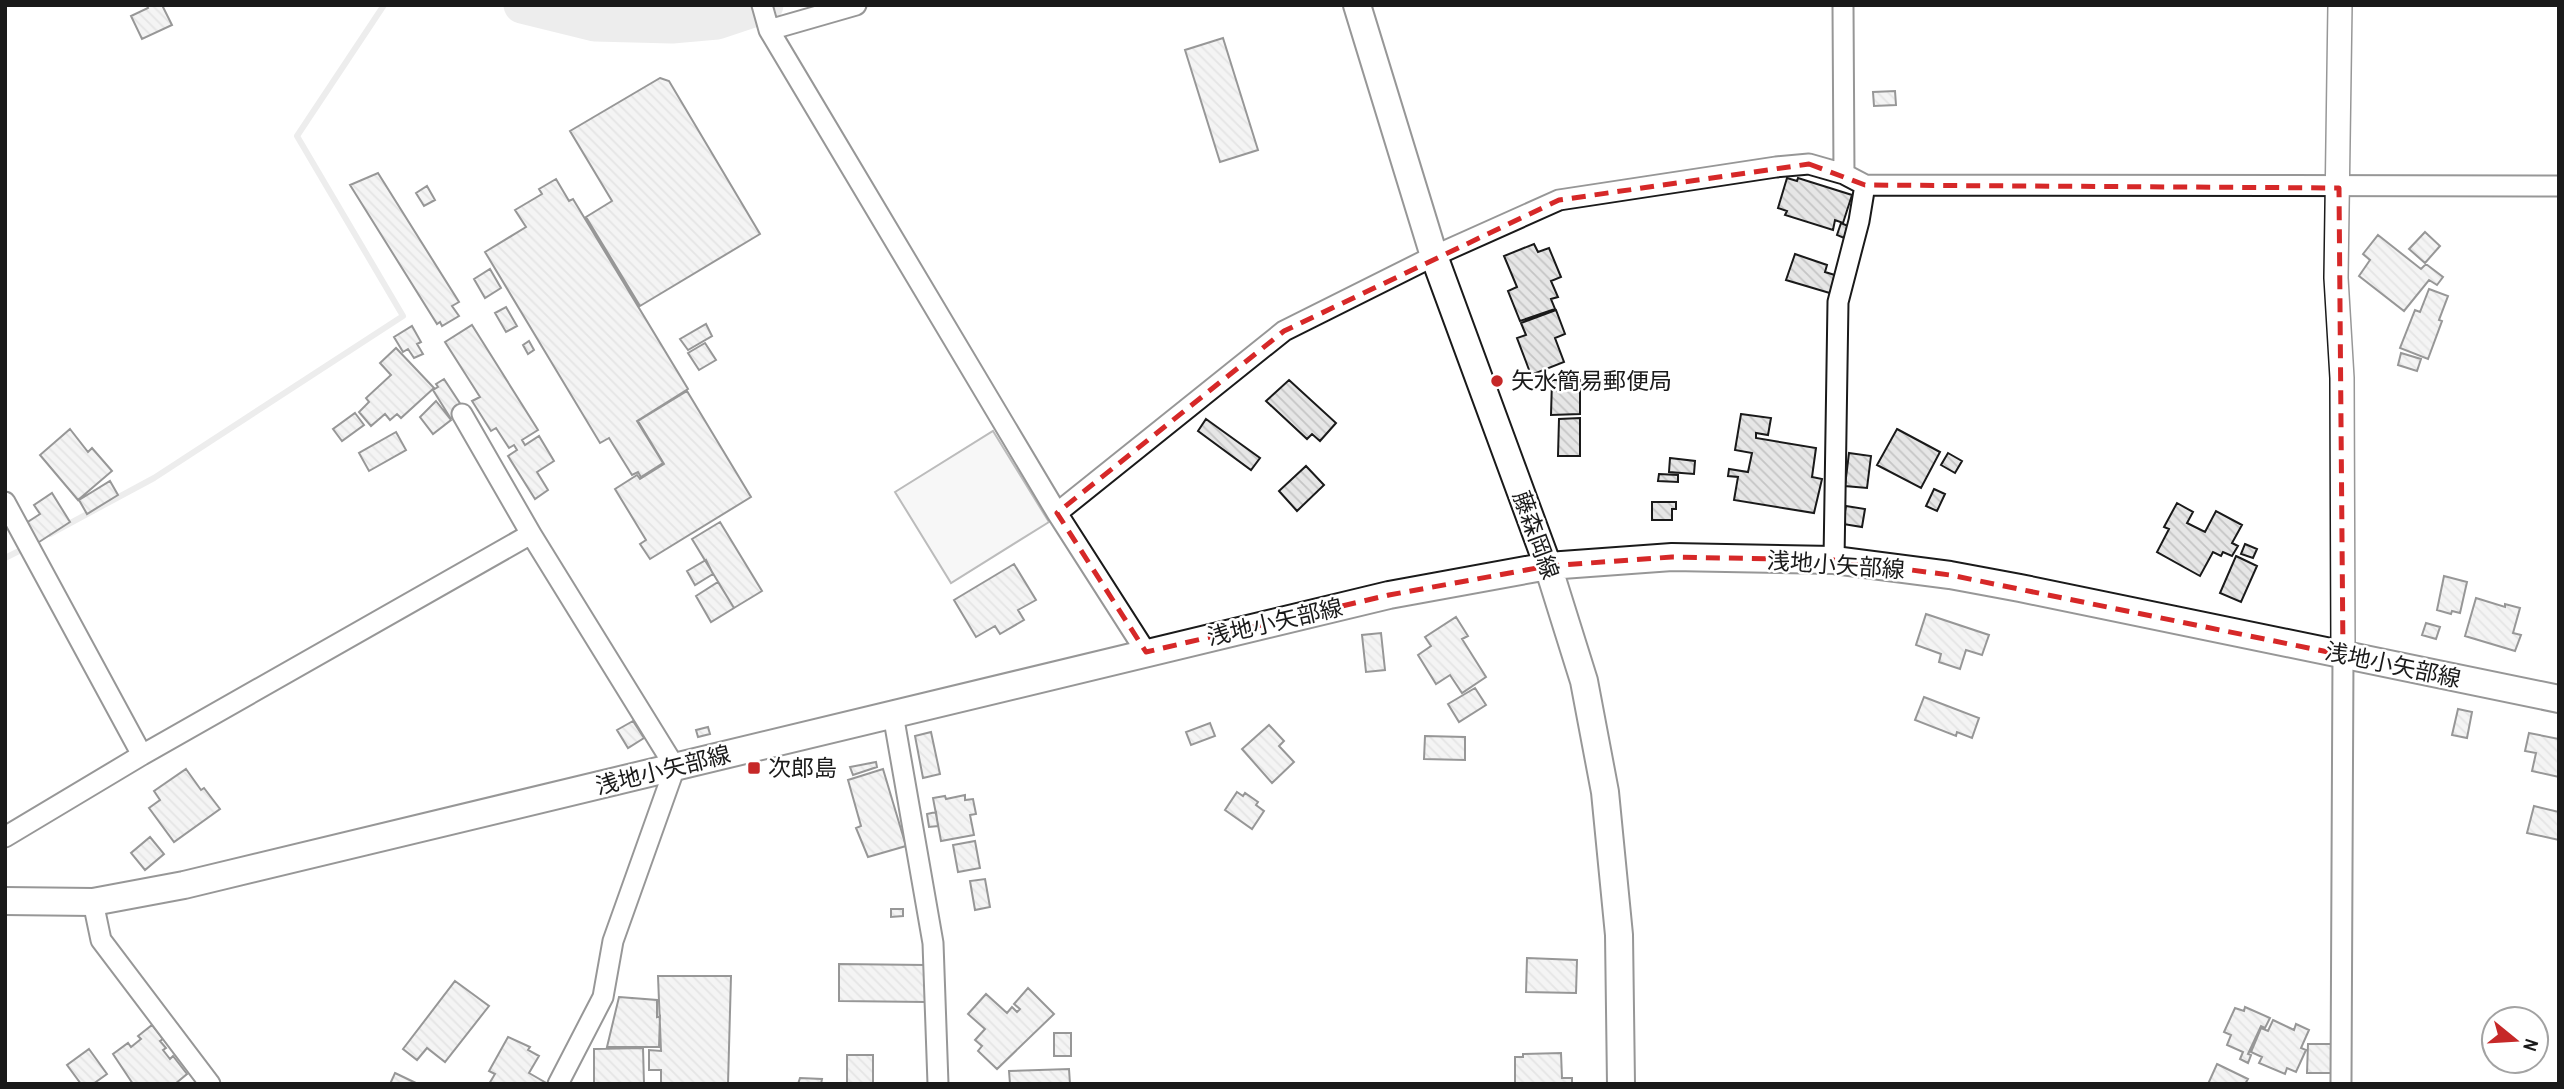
<svg xmlns="http://www.w3.org/2000/svg" width="2564" height="1089" font-family="'Archivo Narrow','Noto Sans JP',sans-serif">
<style>
.built{fill:#ededed;stroke:#6a6a6a;stroke-width:2}
.lines{fill:none;stroke-linecap:round;stroke-linejoin:round}
.stream{stroke:#d7d7d7;stroke-width:6}
.river{stroke:#d7d7d7;stroke-width:37}
.building{fill:url(#building-back-hatch);stroke:#1a1a1a;stroke-width:2}
.minor-casing{stroke:#1a1a1a;stroke-width:23}
.tertiary-casing{stroke:#1a1a1a;stroke-width:26}
.secondary-casing{stroke:#1a1a1a;stroke-width:30}
.minor{stroke:#fff;stroke-width:19}
.tertiary{stroke:#fff;stroke-width:23}
.secondary{stroke:#fff;stroke-width:26}
.marked{fill:none;stroke:#d62828;stroke-width:5;stroke-dasharray:14 9;stroke-linejoin:round}
.poi-dot{fill:#c62828;stroke:#fff;stroke-width:2.5}
.labels{text-anchor:middle;stroke-width:5;stroke-linejoin:round;paint-order:stroke}
.poi-label{font-size:23px;fill:#1a1a1a;stroke:#fff;text-anchor:start}
.street-label{font-size:23px;fill:#1a1a1a;stroke:#fff}
</style>
<defs>
<pattern id="building-back-hatch" width="6" height="6" patternUnits="userSpaceOnUse" patternTransform="scale(1.75)"><rect width="6" height="6" fill="#e6e6e6"/><path d="M-1 5l2 2M0 0l6 6M5-1l2 2" fill="none" stroke="#c5c5c5"/></pattern>
</defs>
<rect width="100%" height="100%" fill="#fff"/>
<path class="built" d="M993 431 1049 522 951 583 895 492Z"/>
<g class="lines">
<path class="stream" d="M50 534 154 478 403 316 297 136 384 5
M5 558 25 548"/>
<path class="river" d="M522 5 595 23 672 25 717 21 765 5"/>
</g>
<path class="building" d="M147 5H162L172 25 142 39 131 16 148 8Z
M1223 38 1258 150 1220 162 1185 50Z
M660 78 669 81 760 234 640 306 586 217 612 201 570 131Z
M1895 91 1896 105 1874 106 1873 92Z
M378 173 459 302 452 306 459 316 442 326 440 322 437 324 350 185Z
M1787 178 1797 181 1798 178 1852 195 1843 223 1835 220 1833 230 1785 215 1787 211 1778 208Z
M556 179 569 201 573 199 688 389 637 421 663 463 641 477 638 472 632 475 609 438 600 443 485 252 526 227 515 210 542 194 539 189Z
M427 186 435 200 424 206 416 193Z
M1841 223 1848 226 1844 238 1837 235Z
M2425 232 2440 246 2425 263 2409 249Z
M2378 235 2421 269 2426 264 2443 277 2437 285 2429 280 2404 311 2359 276 2370 260 2363 254Z
M1534 244 1538 252 1549 248 1561 277 1551 281 1558 297 1551 299 1555 309 1520 321 1508 291 1517 287 1504 256Z
M1795 254 1827 265 1825 272 1838 276 1833 294 1786 280Z
M490 269 501 288 485 298 474 279Z
M2429 289 2448 296 2439 320 2442 321 2428 359 2400 348 2415 310 2420 312Z
M506 307 517 326 506 332 495 313Z
M1556 310 1565 334 1555 338 1564 362 1531 375 1517 338 1526 335 1521 323Z
M706 324 712 336 688 350 680 339Z
M472 325 538 430 522 440 525 445 539 436 554 461 537 472 548 490 535 499 508 456 517 450 514 445 509 448 496 428 491 431 472 401 480 397 445 342Z
M412 326 421 342 417 344 423 354 414 358 408 349 403 352 394 337Z
M529 341 534 350 528 354 523 345Z
M705 343 716 360 699 370 688 353Z
M396 348 434 388 401 418 397 414 390 420 385 414 371 426 359 412 369 402 366 398 391 375 380 363Z
M2401 353 2421 359 2417 371 2398 365Z
M444 379 465 411 451 419 433 390 438 387 436 384Z
M1289 380 1336 423 1320 441 1312 434 1307 439 1266 401Z
M1552 380H1580V414L1551 415Z
M687 391 751 497 650 559 640 544 646 540 615 489 637 475 640 479 664 464 638 421Z
M436 401 451 420 433 434 420 417Z
M355 413 364 425 342 441 333 429Z
M1741 414 1771 418 1768 435 1756 433V438L1816 448 1812 477 1822 479 1814 513 1734 500 1738 477 1728 476 1729 469 1748 472 1752 453 1735 450Z
M1580 418V456H1558L1559 419Z
M1206 419 1260 458 1251 470 1198 431Z
M70 429 88 452 92 448 112 471 78 500 40 455Z
M1897 429 1940 452 1921 488 1877 465Z
M396 432 406 450 369 471 359 453Z
M1849 453 1871 456 1867 488 1845 486Z
M1948 453 1962 461 1955 473 1941 465Z
M1670 458 1695 461 1694 474 1669 472Z
M1306 466 1324 485 1297 511 1279 491Z
M1659 474 1678 475V482L1658 481Z
M110 481 118 495 87 514 79 500Z
M1934 489 1945 494 1937 511 1926 506Z
M52 493 70 522 36 544 23 525 40 514 34 505Z
M1652 502H1676V509H1672V520H1652Z
M2177 503 2193 512 2187 523 2205 532 2216 511 2242 525 2232 543 2238 546 2232 556 2223 552 2221 556 2213 552 2200 576 2157 552 2169 529 2164 527Z
M1846 506 1865 509 1862 527 1843 524Z
M720 522 762 591 734 608 692 539Z
M2245 544 2257 549 2253 558 2241 554Z
M2236 556 2257 566 2241 602 2220 593Z
M706 560 713 574 695 585 687 571Z
M1014 564 1036 600 1018 610 1024 620 1000 634 995 626 976 637 954 600Z
M2444 576 2467 582 2460 613 2452 611 2451 614 2437 610Z
M718 582 734 608 711 622 696 596Z
M2476 598 2505 607V604L2520 608 2513 633 2521 635 2515 651 2465 636Z
M1926 614 1989 635 1982 655 1966 650 1960 669 1939 662 1941 654 1916 645Z
M1456 617 1468 636 1462 639 1486 677 1462 693 1450 675 1436 684 1418 655 1431 646 1425 637Z
M2426 623 2440 627 2436 639 2422 635Z
M1381 633 1385 670 1366 672 1362 635Z
M1475 688 1486 705 1459 722 1448 704Z
M1924 697 1979 718 1972 738 1957 732 1956 736 1915 720Z
M2458 709 2472 712 2467 738 2452 735Z
M633 721 644 738 628 748 617 730Z
M1210 723 1215 736 1191 745 1186 732Z
M1269 725 1284 741 1279 746 1294 762 1272 783 1242 749Z
M708 727 710 734 698 737 696 730Z
M931 732 940 774 923 778 915 736Z
M2529 733 2559 739V777L2532 771 2536 753 2525 751Z
M1425 736 1465 737V760L1424 759Z
M876 762 877 767 853 775 850 767Z
M186 769 201 790 204 788 220 809 174 842 149 808 160 800 154 791Z
M883 769 906 846 868 857 856 828 861 826 848 780Z
M1237 792 1243 796 1245 793 1258 802 1256 805 1264 811 1252 829 1225 810Z
M965 795V800L973 799 976 814 970 815 974 835 941 841 933 798 945 796 946 799Z
M2534 806 2559 812V840L2527 833Z
M936 812 938 826 929 827 927 814Z
M150 837 164 854 145 870 131 853Z
M975 841 980 868 958 872 953 845Z
M985 879 990 907 975 910 970 881Z
M891 909H903V916L891 917Z
M1527 958 1577 960 1576 993 1526 992Z
M839 964 926 965V1002L839 1001Z
M658 976H731L728 1084H661V1070H649V1050L661 1051Z
M455 981 489 1006 445 1062 427 1048 417 1060 403 1049Z
M1028 988 1054 1014 997 1069 978 1051 982 1046 975 1040 985 1029 968 1014 986 994 1007 1013 1012 1007 1017 1012 1020 1009 1014 1004Z
M619 997 657 1000V1017L660 1016 659 1047H607Z
M2245 1007 2270 1018 2265 1028 2261 1026 2248 1054 2251 1055 2248 1063 2240 1059 2243 1052 2227 1045 2231 1035 2224 1032 2235 1008 2244 1011Z
M2273 1020 2294 1030 2296 1024 2309 1030 2301 1048 2306 1050 2296 1072 2287 1068 2285 1074 2259 1063 2262 1057 2251 1052 2261 1028 2268 1031Z
M152 1025 163 1039 160 1041 166 1048 163 1050 170 1059 173 1056 187 1074 175 1084H133L113 1054 128 1043 131 1047 141 1039 138 1036Z
M1054 1033H1071V1056H1054Z
M508 1037 530 1047 528 1050 539 1056 529 1073 548 1084H489L495 1074 489 1071Z
M2308 1044H2333V1073H2307Z
M643 1048 644 1084H594V1049Z
M89 1049 107 1074 93 1084H81L67 1065Z
M1561 1053 1562 1078H1572V1084H1515V1057H1523V1054Z
M847 1055H873V1084H847Z
M2217 1064 2248 1079 2245 1084H2208Z
M1069 1069 1070 1084H1010L1009 1071Z
M395 1073 418 1084H390Z
M800 1078 822 1079 821 1084H798Z"/>
<g class="lines">
<defs>
<path id="minor" d="M762 5 769 30 1057 513 1146 652
M1843 5 1844 174
M769 30 856 5
M462 414 531 534 675 767 613 941 603 997 558 1084
M5 502 142 755
M1057 513 1284 331 1434 256 1559 200 1776 167 1809 164 1844 174 1865 185 2559 186
M1834 560 1838 302 1859 221 1865 185
M893 714 933 943 938 1084
M5 837 142 755 531 534
M93 902 101 940 210 1084
M2341 1084 2343 655"/>
<path id="tertiary" d="M2340 5 2336 278 2342 378 2343 655"/>
<path id="secondary" d="M1357 5 1434 256 1548 566 1584 681 1605 792 1619 935 1621 1084
M5 901 93 902 184 885 1389 595 1548 566 1672 557 1834 560 1950 575 2020 588 2559 699"/>
</defs>
<use href="#minor" class="minor-casing"/>
<use href="#tertiary" class="tertiary-casing"/>
<use href="#secondary" class="secondary-casing"/>
<use href="#minor" class="minor"/>
<use href="#tertiary" class="tertiary"/>
<use href="#secondary" class="secondary"/>
</g>
<path d="M0 0H2564V1089H0ZM1809 164 1865 185 2339 188 2343 655 1950 575 1834 560 1672 557 1548 566 1389 595 1146 652 1057 513 1284 331 1559 200Z" fill="#fff" fill-opacity=".55" fill-rule="evenodd"/>
<path class="marked" d="M1809 164 1865 185 2339 188 2343 655 1950 575 1834 560 1672 557 1548 566 1389 595 1146 652 1057 513 1284 331 1559 200Z"/>
<g class="poi-dot">
<circle cx="1497" cy="381" r="7"/>
<rect x="747" y="761" width="14" height="14" rx="3.5"/>
</g>
<g class="labels">
<g class="poi-label">
<text x="1511" y="389">矢水簡易郵便局</text>
<text x="768" y="776">次郎島</text>
</g>
<g class="street-label">
<text transform="translate(1536 535) rotate(70)" y="8">藤森岡線</text>
<text transform="translate(1836 565) rotate(4)" y="8">浅地小矢部線</text>
<text transform="translate(1275 622) rotate(-13)" y="8">浅地小矢部線</text>
<text transform="translate(2393 665) rotate(12)" y="8">浅地小矢部線</text>
<text transform="translate(663 770) rotate(-14)" y="8">浅地小矢部線</text>
</g>
</g>
<rect width="2564" height="1089" fill="none" stroke="#1a1a1a" stroke-width="14"/>
<g transform="translate(2515 1040) rotate(108)"><circle r="33" fill="#ffffff" stroke="#a3a3a3" stroke-width="2"/>
<path d="M0-5L12 26L0 18L-12 26Z" fill="#c62828"/>
<text y="-10" font-size="19" font-weight="bold" text-anchor="middle" fill="#1a1a1a">N</text>
</g>
</svg>
